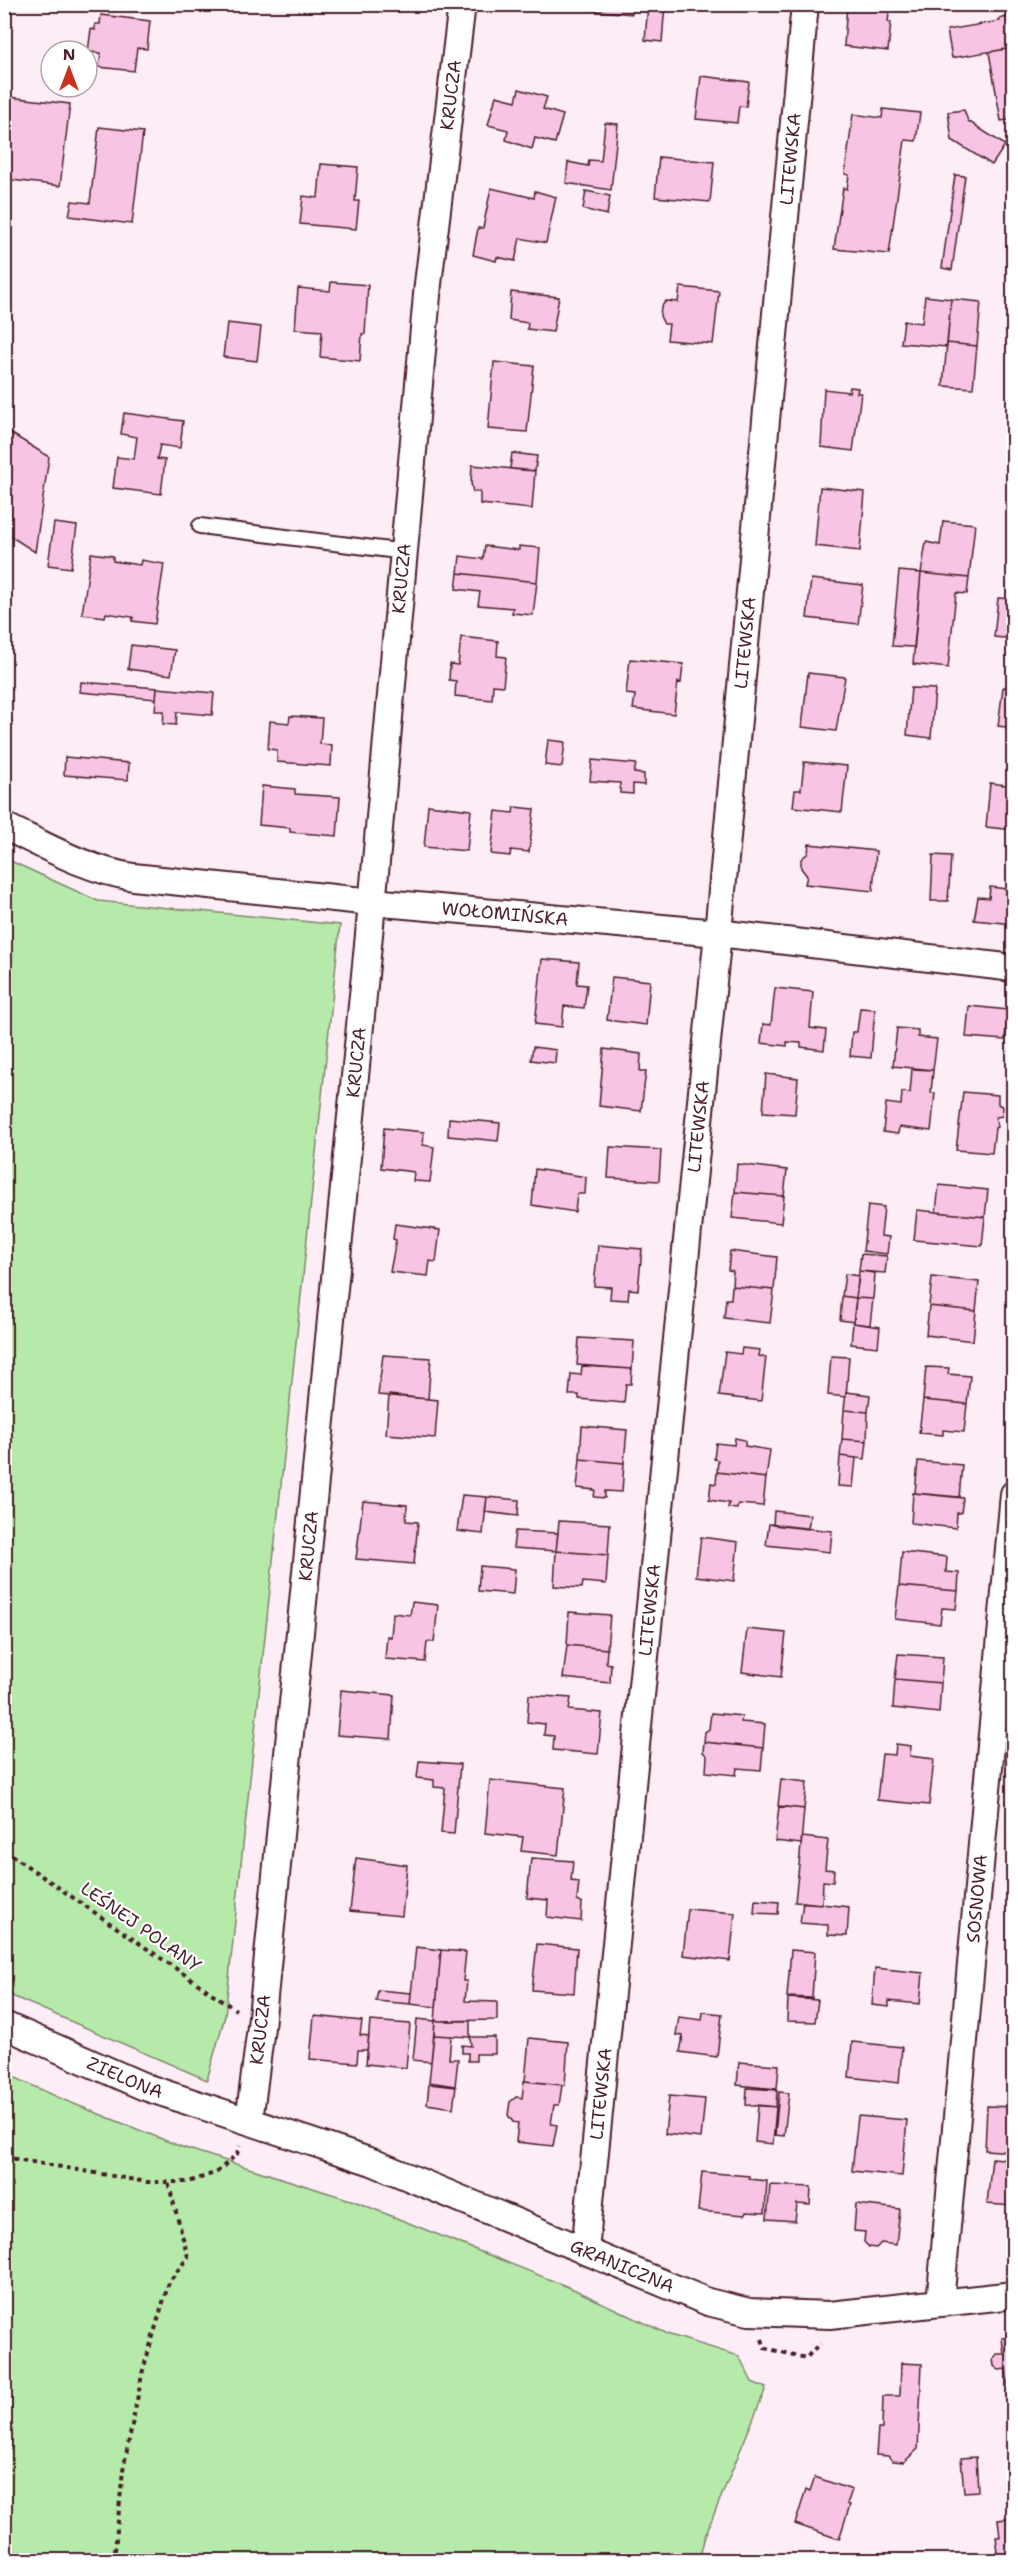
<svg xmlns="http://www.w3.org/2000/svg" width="1018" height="2565" font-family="'Shantell Sans',sans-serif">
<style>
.green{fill:#b6eaab;stroke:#80846b;stroke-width:1.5}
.building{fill:#f7c4e3;stroke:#4a1f2b;stroke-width:1.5}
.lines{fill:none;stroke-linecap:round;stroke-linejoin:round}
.service-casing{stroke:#4a1f2b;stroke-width:18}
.minor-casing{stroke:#4a1f2b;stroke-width:30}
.path{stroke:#4a1f2b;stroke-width:4;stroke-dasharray:4.5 4.5;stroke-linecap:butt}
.service{stroke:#fff;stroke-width:14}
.minor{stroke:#fff;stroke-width:26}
.labels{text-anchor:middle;stroke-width:4.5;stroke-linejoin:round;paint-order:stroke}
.street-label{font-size:18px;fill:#4a1f2b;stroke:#fff}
</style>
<rect width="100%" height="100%" fill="#fdedf7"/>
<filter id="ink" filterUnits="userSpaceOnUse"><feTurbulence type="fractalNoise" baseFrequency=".0167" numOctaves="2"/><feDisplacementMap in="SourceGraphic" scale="12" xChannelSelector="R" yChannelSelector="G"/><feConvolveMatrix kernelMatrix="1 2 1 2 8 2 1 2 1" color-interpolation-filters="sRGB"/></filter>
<g filter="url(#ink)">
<path class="green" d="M4 858 98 901 340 925 225 2016 207 2080 5 1993Z
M5 2073 64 2100 182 2147 354 2201 571 2288 670 2335 739 2356 752 2382 766 2388 705 2536 699 2560H5Z"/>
<path class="building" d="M589 4H633L632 14 589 10Z
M648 4H665L662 42 645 40Z
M847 4H890L888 22H891L888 51 844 46Z
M1005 4H1014V48H1012Z
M101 15 150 21 147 49 137 48 134 71 99 67 101 53 88 52 91 29 95 30V24H100Z
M1007 17 1012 48 952 58 947 30 1000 21 999 19Z
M1012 48H1014V119L1001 121 989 52Z
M701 76 749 82 746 107 739 106 737 123 696 119Z
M519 89 547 97 543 109 563 115 555 143 535 138 532 149 506 140 508 130 488 125 496 96 516 101Z
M9 97 70 104 60 186 4 179V131Z
M883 109 920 113 916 141 905 140 889 254 834 249 843 188 847 189 849 175 845 174 853 114 882 118Z
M964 110 968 121 1005 145 992 165 952 140 948 112Z
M605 123 618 124 611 190 566 183 568 162 588 166 589 160 601 161Z
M99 127 143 132 132 224 69 216 72 201 90 203Z
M659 157 714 162 710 202 655 197Z
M321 164 358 167 355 201H359L356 229 300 224 303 196 318 198Z
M955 175 965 176 952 270 942 268Z
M491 188 534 198 535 191 556 197 546 243 520 238 515 261 497 257 496 261 473 255 478 228H483Z
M586 191 610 196 607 215 583 209Z
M331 282 368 285 365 334H362L360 361 320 357 322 331 295 329 298 288 330 291Z
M680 287 719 291 713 344 667 340 669 324H664L660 316 661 307 666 301 678 302Z
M511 292 559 297 553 332 527 329 528 323 509 320Z
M925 296 951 299 947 347 901 343 904 321 922 323Z
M951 299 981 302 977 346 947 343Z
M227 323 261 327 257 361 223 357Z
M947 343 977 346 973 388 943 386Z
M494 362 534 366 527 432 488 429Z
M850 387 858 388 857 393H861L853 451 821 447 824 389 849 392Z
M124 413 183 421 180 448 160 445 157 459 165 460 161 494 113 488 117 457 134 459 137 437 121 434Z
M4 429 49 457 35 552 4 532Z
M512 453 537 456 535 471 510 469Z
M472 465 535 471 532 509 480 504V492H473L471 483Z
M820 487 865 492 860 551 815 546Z
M943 521 975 524 969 578 921 573 926 542 940 545Z
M54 523 77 526 71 568 48 565Z
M485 546 519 550V546L540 548 537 582 458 573 460 556 483 559Z
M91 553 113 556V561L140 565 141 560 164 564 155 624 132 621 133 617 106 613 105 617 82 614Z
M899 571 921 573 914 647 892 646Z
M458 573 537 582 533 615 512 613 513 608 478 605 480 592 456 589Z
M921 573 969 578 967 594 956 593 948 668 913 664Z
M811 579 863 585 858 624 807 618Z
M998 598 1014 599V639L994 637Z
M461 637 498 641 497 656 506 657 503 686 493 685 492 700 455 696 456 681 449 680 450 664 458 665Z
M131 645 175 650 171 675 128 669Z
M630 659 683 664 681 683 678 682 674 714 633 709 635 695 626 694Z
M808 673 845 677 836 731 802 727Z
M81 682 157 688 156 699 80 692Z
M1003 687 1014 688V728L998 726Z
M157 688 214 693 212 715 177 712 176 725 163 724 164 711H155Z
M911 688 935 689 931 738 907 735Z
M290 716 322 718 320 744 332 745 331 766 277 762V750L268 749 270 721 289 723Z
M548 740 565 742 562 767 545 765Z
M65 757 129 763 128 780 64 775Z
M592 760 636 764 634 773 644 774V785L633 784V794L620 793V783L590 781Z
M804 762 847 766 842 812 793 807 795 790H801Z
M990 783 1014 786V830L986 827Z
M262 786 295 789V794L340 797 337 836 290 832V828L259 825Z
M428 805 471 810 467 851 424 847Z
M514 807 534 809 529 852 511 850 510 856 491 854 496 811 513 813Z
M809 844 876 851 873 891 805 884 807 876 801 868V859L808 853Z
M933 855 951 856 948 901H931Z
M990 887 1007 889 1006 900 1014 901V924L974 920 978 897 989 898Z
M542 959 579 962 577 984 587 985 584 1008 564 1006 562 1027 535 1024Z
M612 977 650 981 646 1025 607 1020Z
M775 988 813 992 810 1028 826 1030 824 1050 801 1047V1043L787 1042V1046L761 1043 763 1024 771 1025Z
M969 1006 1008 1010 1005 1040 966 1037Z
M860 1008 875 1009 871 1058 850 1056 852 1032H857Z
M897 1028 918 1030V1037L937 1039 933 1070 893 1066Z
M533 1047 556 1050 555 1063 531 1060Z
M604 1049 641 1054 640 1071H646L641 1111 599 1106Z
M912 1069 933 1070 931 1093H935L931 1131 899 1127 898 1134 883 1132 886 1103 901 1105 902 1092 910 1093Z
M766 1074 798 1078 795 1114 763 1112Z
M963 1092 998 1095V1104L1003 1107 1002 1116 996 1117 997 1127 995 1128 992 1153 956 1150Z
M449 1118 500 1123 498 1141 448 1136Z
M384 1128 424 1132 423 1145 434 1147 430 1182 413 1181 414 1172 381 1168Z
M610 1147 661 1150 659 1181 608 1178Z
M737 1164 787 1170 784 1196 735 1192Z
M535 1169 586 1177 585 1194H577L575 1212 532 1205Z
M939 1185 988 1190 985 1217 936 1212Z
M735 1192 784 1196 781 1223 732 1218Z
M868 1205 884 1207 881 1236 889 1237 887 1254 863 1251Z
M917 1210 985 1217 982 1246 914 1240Z
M395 1224 440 1230 436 1262 430 1261 428 1276 390 1272 396 1240 393 1239Z
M598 1245 642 1249 638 1290 629 1289 628 1300 610 1299 611 1287 594 1286Z
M730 1251 777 1257 774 1290 732 1286 733 1271 728 1270Z
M861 1254 887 1256 885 1273 859 1271Z
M859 1271 875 1273 873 1299 856 1298Z
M845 1274 859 1276 856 1298 842 1296Z
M932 1277 979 1282 976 1311 929 1306Z
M732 1286 774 1290 770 1323 724 1318 726 1299H731Z
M842 1296 856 1298 854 1322 840 1320Z
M856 1298 873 1299 870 1325 853 1323Z
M929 1306 976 1311 973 1341 926 1335Z
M853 1323 880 1327 878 1347 851 1344Z
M579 1338 634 1341 632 1369 577 1365Z
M742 1348 760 1350 759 1356 766 1357 761 1401 719 1396 725 1352 741 1354Z
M383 1355 431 1358 428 1399 378 1395Z
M831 1356 849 1357 846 1397 828 1395Z
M582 1366 632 1369 631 1384H626L624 1403 579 1399V1395H569L571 1374 581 1375Z
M926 1367 949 1368 948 1374 970 1376 967 1404 923 1400Z
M846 1392 870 1395 868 1412 844 1410Z
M389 1395 438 1400 435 1438 386 1434Z
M923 1400 967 1404 964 1432 943 1430V1435L919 1433Z
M844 1410 868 1412 867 1441 842 1439Z
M582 1426 627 1430 624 1463 580 1459Z
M735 1438 745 1440V1446L770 1450 766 1478 717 1472 718 1460 714 1459 716 1443 734 1445Z
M842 1439 867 1441 865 1459 840 1456Z
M840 1456 856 1458 853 1487 838 1486Z
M580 1459 624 1463 622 1492 605 1491V1498L594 1497 595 1490 577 1488Z
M918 1461 962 1465 959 1497 915 1493Z
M717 1472 766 1478 763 1506 738 1504 737 1509 728 1508 729 1503 709 1500 711 1483 716 1484Z
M913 1493 963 1498 961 1513H957L956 1528 911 1523Z
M462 1495 487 1497 483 1534 457 1531Z
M487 1497 519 1500 518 1516 485 1512Z
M363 1501 407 1505 406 1521 418 1522 414 1564 356 1559Z
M774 1511 810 1515 808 1529 773 1525Z
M559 1521 610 1524 608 1555 556 1551Z
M769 1524 832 1531 830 1552 766 1545Z
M515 1531 558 1533 556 1551 513 1548Z
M701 1537 738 1542 734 1581 696 1576Z
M556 1551 608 1555 606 1584 583 1582 582 1588 554 1586Z
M902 1552 947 1557 946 1572 959 1573 958 1591 899 1586Z
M480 1566 515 1569 513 1594 478 1591Z
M899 1586 958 1591 956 1609 942 1608 940 1624 895 1619Z
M412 1602 438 1605 434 1642H427L425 1662 385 1659 387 1636 391 1637 393 1613 410 1615Z
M569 1612 610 1615 607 1649 567 1645Z
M747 1629 786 1633 781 1677 742 1672Z
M567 1645 607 1649 606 1663 611 1664 610 1683 563 1678Z
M898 1654 943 1657 941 1683 895 1679Z
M895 1679 941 1683 939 1713 893 1708Z
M341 1690 394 1695 391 1739 337 1735Z
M529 1695 571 1698 569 1710 602 1713 598 1754 553 1750 554 1736 544 1735 545 1724 527 1722Z
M711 1713 742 1716 741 1722 765 1724 763 1748 704 1742 705 1732 709 1729Z
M704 1742 763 1748 761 1770 737 1768 736 1775 706 1772 707 1756 703 1752Z
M896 1744 911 1746 910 1756 934 1759 929 1805 877 1800 882 1754 895 1755Z
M419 1761 460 1764 454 1834 441 1833 445 1788 434 1787V1780L417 1778Z
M781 1779 807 1782 804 1809 778 1806Z
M490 1780 565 1788 558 1855 521 1851 523 1837 485 1833Z
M779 1806 804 1809 801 1844 775 1841Z
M802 1837 828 1840 825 1869 834 1870 833 1882 823 1881 822 1904 795 1902Z
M356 1858 407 1865 402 1916 350 1911Z
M531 1858 573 1861 571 1881 579 1882 577 1901 582 1902 581 1921 547 1917 548 1900 527 1898Z
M755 1900 779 1902 778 1914 754 1913Z
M803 1902 849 1907 847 1936 828 1935V1925L800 1923Z
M688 1909 735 1913 730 1961 683 1955Z
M537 1944 577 1948 574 1993 532 1990Z
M416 1947 441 1950 436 2007 410 2004Z
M441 1950 466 1952 463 1981H467L465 2001 497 2002V2020L435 2021Z
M791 1950 815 1952 812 1998 787 1997Z
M875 1968 923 1973 920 2004 889 2001V2007L872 2005Z
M378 1990 411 1993 410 2004 376 2001Z
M788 1998 818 2000 815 2022 787 2021Z
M703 2012 722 2014 717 2057 680 2052 683 2036 676 2035 679 2017 702 2020Z
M314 2016 362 2021 360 2035 369 2036 367 2050H358L357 2063 310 2059Z
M417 2019 435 2021 431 2062 413 2060Z
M370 2021 410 2024 406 2068 366 2064Z
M435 2021H470V2037L434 2035Z
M434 2035 451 2036 449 2059H458L455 2086 429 2082Z
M470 2037H495V2054H476V2061H468V2053H462V2045L471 2046Z
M529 2038 568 2042 565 2085 525 2081Z
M852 2042 902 2047 899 2083 849 2077Z
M739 2062 779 2065 777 2089 737 2085Z
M524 2081 562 2085 559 2105H554L551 2124 557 2125 553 2146 516 2142 518 2123 513 2122 508 2115 510 2102 516 2097 522 2098Z
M429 2084 456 2087 453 2108 427 2104Z
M747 2088 777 2090 776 2107 746 2105Z
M779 2092 789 2093 784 2136 775 2135Z
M669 2096 705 2099 701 2138 665 2134Z
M758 2105 776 2107 773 2144 755 2142Z
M987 2106 1014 2107V2152L985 2150Z
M858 2116 907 2120 902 2176 852 2171Z
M992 2158 1014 2160V2206L987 2204Z
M702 2172 749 2176V2179L767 2181 765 2213 746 2212 745 2215 698 2211Z
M770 2185 811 2187 810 2205 797 2204 795 2221 767 2219Z
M856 2204 900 2209 896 2245 881 2243 876 2248 869 2247 864 2242 865 2232 854 2231Z
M1014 2337V2385L1008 2386 1006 2369 999 2370 994 2366 993 2359 997 2354H1004L1002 2338Z
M901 2363 922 2364 918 2449 904 2462 893 2461 888 2456 876 2455 878 2429H882L883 2396H900Z
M976 2457 978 2491 964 2492 961 2458Z
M815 2477 852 2490 847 2504 850 2505 839 2539 795 2524 806 2490 810 2492Z
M1014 2518V2560H999L996 2537H1000L998 2520Z"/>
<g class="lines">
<defs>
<path id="service" d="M200 526 405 552"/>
<g id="minor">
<path id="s1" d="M4 826C46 846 87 870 133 877L372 902 718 933 1014 968"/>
<path id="s2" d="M4 2025 145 2087 372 2162 708 2302 749 2312 830 2315 1014 2295"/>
<path id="s3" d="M249 2121 261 2027 374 884 428 284 462 4"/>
<path id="s4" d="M585 2251 718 933 805 4"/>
<path id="s5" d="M940 2303 1014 1494"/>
</g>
</defs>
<use href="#service" class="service-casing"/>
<use href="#minor" class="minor-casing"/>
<path class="path" d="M4 1850 236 2010
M4 2157 147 2182H189L217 2172 237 2154 240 2146
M762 2339 765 2348 806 2358 820 2343
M114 2560 123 2470 143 2370 169 2282 188 2257 168 2182"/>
<use href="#service" class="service"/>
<use href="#minor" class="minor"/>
</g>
</g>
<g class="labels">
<g class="street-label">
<text dy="6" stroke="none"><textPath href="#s3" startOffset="2036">KRUCZA</textPath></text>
<text dy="6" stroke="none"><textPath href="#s4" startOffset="2102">LITEWSKA</textPath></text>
<text dy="6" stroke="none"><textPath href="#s3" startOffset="1550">KRUCZA</textPath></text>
<text dy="6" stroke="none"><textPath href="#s4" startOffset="1616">LITEWSKA</textPath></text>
<text dy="6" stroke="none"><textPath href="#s1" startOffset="513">WOŁOMIŃSKA</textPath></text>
<text dy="6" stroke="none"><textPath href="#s3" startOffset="1064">KRUCZA</textPath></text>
<text dy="6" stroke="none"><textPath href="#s4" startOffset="1130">LITEWSKA</textPath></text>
<text dy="6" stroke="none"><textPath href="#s3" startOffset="578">KRUCZA</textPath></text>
<text dy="6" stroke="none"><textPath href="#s4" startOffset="644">LITEWSKA</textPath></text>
<text dy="6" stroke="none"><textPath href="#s5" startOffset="406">SOSNOWA</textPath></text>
<text transform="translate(141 1927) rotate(35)" y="6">LEŚNEJ POLANY</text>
<text dy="6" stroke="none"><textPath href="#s3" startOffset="92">KRUCZA</textPath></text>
<text dy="6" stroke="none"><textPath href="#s2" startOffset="132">ZIELONA</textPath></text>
<text dy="6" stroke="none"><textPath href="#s4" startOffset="158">LITEWSKA</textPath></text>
<text dy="6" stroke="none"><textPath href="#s2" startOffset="664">GRANICZNA</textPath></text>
</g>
</g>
<rect width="1018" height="2565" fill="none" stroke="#fff" stroke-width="24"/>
<rect x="12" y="12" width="994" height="2541" fill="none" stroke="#4a1f2b" stroke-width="2" filter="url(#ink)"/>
<g transform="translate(69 69)"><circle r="28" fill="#ffffff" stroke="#b7a5aa" stroke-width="1.5"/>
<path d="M0-4.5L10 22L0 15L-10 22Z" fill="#c8321e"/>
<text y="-9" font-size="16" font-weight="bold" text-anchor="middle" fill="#4a1f2b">N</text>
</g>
</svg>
